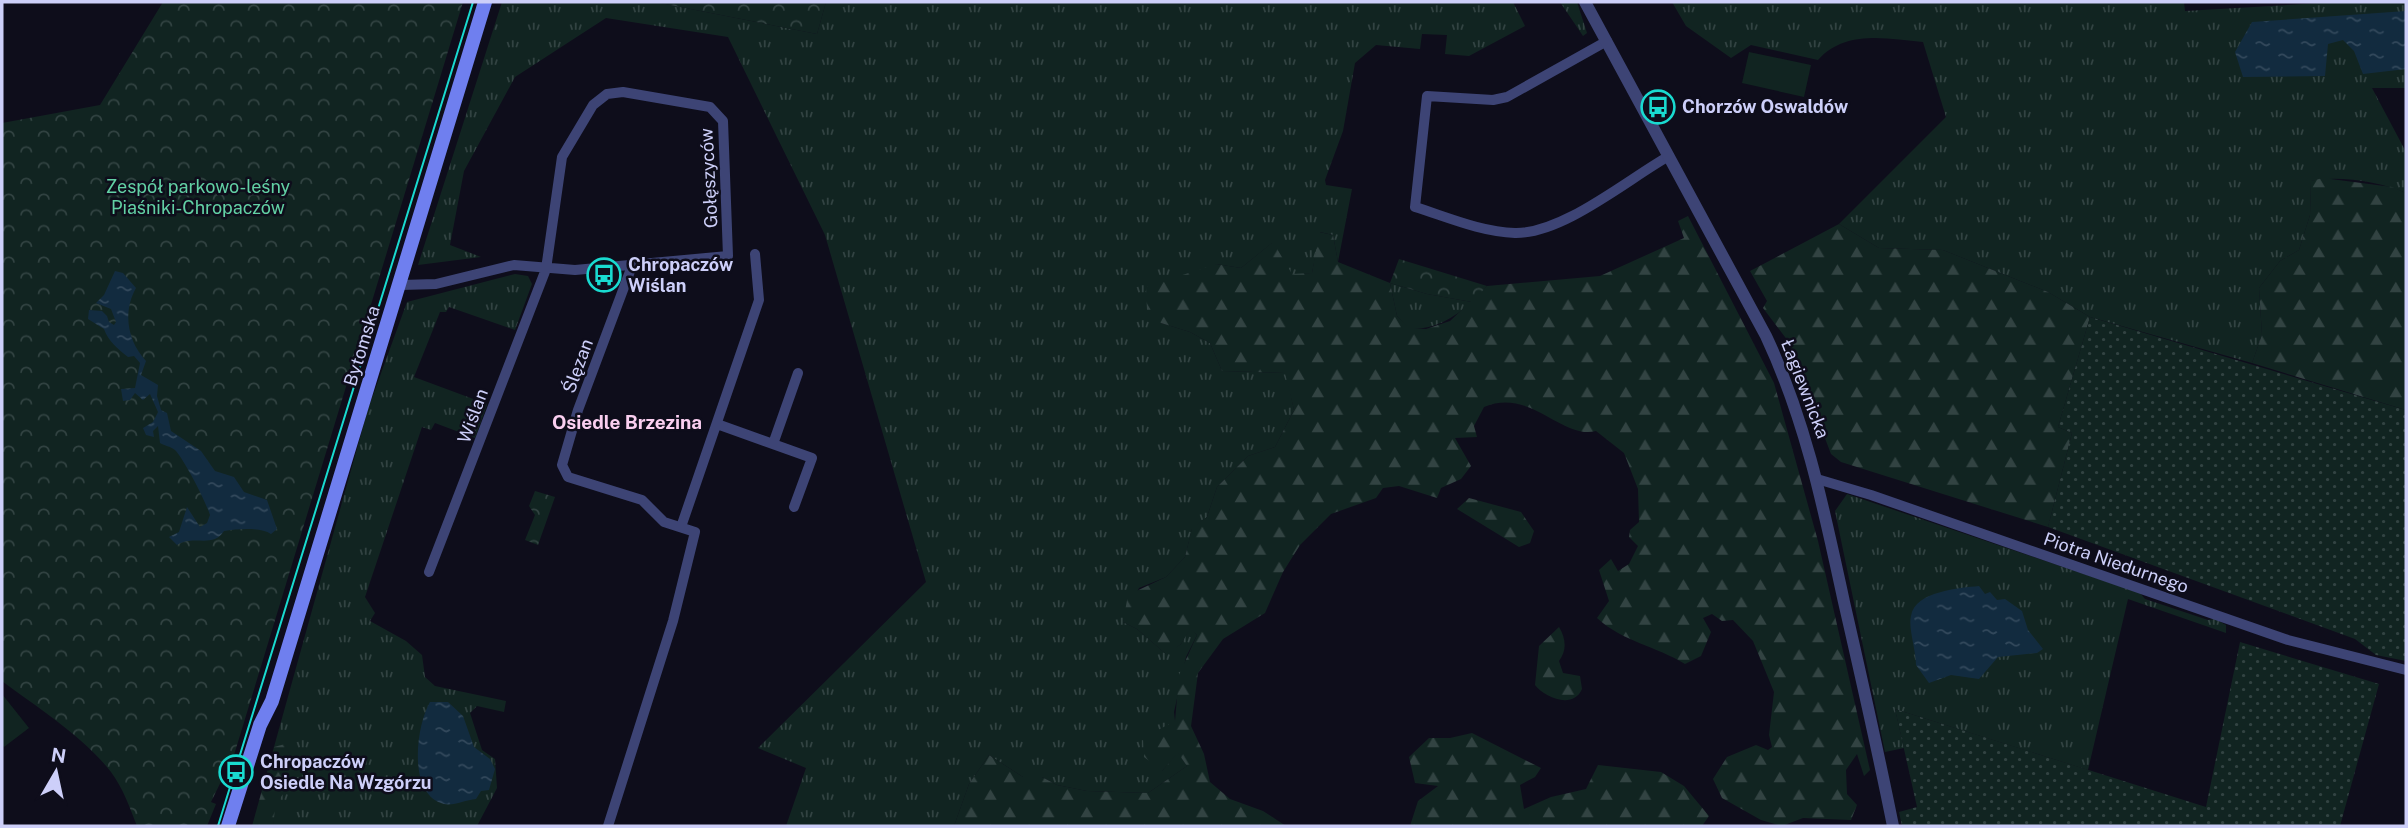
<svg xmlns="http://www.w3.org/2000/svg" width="2408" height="828" font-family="'Public Sans',sans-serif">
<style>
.grass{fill:url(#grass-tufts)}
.forest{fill:url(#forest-firs)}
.park{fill:url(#park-crowns)}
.garden{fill:url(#garden-dots)}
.pitch{fill:#112421}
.water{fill:url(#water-ripples)}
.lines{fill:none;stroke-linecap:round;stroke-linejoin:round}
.minor{stroke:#3d4475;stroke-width:10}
.tertiary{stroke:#3d4475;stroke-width:12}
.secondary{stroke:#6f7fef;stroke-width:14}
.tram{stroke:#19dad0;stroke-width:2}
.labels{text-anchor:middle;stroke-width:5;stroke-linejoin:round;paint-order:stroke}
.poi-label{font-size:18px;font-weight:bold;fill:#cdcff9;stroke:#0e0d1b;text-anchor:start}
.street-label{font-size:18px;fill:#cdcff9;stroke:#0e0d1b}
.park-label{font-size:18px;fill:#62d0a4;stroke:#0e0d1b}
.neighbourhood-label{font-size:19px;font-weight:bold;fill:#facff0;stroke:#0e0d1b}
</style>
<defs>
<pattern id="grass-tufts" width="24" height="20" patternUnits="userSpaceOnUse" patternTransform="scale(1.75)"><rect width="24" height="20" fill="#112421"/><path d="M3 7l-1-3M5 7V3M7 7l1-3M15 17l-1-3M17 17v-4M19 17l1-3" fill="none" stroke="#324342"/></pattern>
<pattern id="forest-firs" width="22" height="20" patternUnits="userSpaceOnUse" patternTransform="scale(1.75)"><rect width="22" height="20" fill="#112421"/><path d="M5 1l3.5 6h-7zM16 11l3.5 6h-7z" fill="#324342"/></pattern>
<pattern id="park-crowns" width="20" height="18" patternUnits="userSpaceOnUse" patternTransform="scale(1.75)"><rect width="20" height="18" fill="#112421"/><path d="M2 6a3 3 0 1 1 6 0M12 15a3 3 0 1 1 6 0" fill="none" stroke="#324342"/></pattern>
<pattern id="garden-dots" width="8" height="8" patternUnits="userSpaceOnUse" patternTransform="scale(1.75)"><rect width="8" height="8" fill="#112421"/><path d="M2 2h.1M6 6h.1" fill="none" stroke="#324342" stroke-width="1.8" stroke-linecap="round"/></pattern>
<pattern id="water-ripples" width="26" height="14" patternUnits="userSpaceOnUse" patternTransform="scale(1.75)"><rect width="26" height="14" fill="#122b3f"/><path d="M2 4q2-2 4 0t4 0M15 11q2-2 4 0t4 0" fill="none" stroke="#33495c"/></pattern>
</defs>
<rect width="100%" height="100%" fill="#0e0d1b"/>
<path class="grass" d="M502 2H655L817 34 826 2H1513L1525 26 1469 56 1445 54 1447 35 1422 34 1420 49 1376 45 1355 63 1343 131 1325 180 1326 185 1352 189 1338 262 1333 235 1320 232 1312 273 1292 275 1272 243 1241 268 1216 264 1161 323 1190 332 1210 343 1222 371 1286 373 1294 410 1275 447 1248 456 1217 487 1207 517 1192 529 1185 557 1166 577 1139 588 1123 622 1137 629 1166 654 1181 644 1190 628 1197 635 1186 657 1174 712 1175 721 1162 771 1178 752 1187 766 1148 793 1087 791 1057 785 1042 777H1023L989 755 969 784 954 826H786L806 768 758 748 926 582 825 235 728 37 606 18 515 77 464 171 450 245 481 257 418 265Z
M1560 2H1577L1587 33 1583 36Z
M1672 2H2184L2185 11 2338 2H2406V88H2372L2406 152V193C2381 182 2338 175 2311 181L2310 215 2299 250 2280 261 2259 288 2262 335 2252 363 2090 317 2048 292 1943 250 1879 248 1839 224 1946 117 1923 42C1886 38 1844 30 1818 60L1751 45 1731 58 1686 26Z
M515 274 528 276 532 284 515 330 449 307 446 312H440L414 377 476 400 478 395 484 398 487 405 475 438 435 423 431 430 422 427 365 597 375 613 370 621 406 641 422 655 425 677 435 686 506 701 504 712 477 706 470 713 482 750 495 759 497 788 477 826H274V808L295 767 285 745 274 747 368 409 407 302Z
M1390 283 1427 294 1472 302C1452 319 1436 329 1409 329L1397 316Z
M1847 494 2140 593 2145 599 2208 620 2215 619 2226 625V633L2128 599 2088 770 1895 709 1904 748 1885 752 1835 511Z"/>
<path class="forest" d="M2323 178 2392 187 2406 193V410L2252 363 2262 335 2259 288 2280 261 2299 250 2310 215 2311 181Z
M1688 216 1774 383 1818 541 1870 770 1864 776 1857 754 1846 770 1847 794 1857 805 1851 820 1803 818 1782 826 1761 820 1722 798 1713 779 1727 757 1756 745 1768 750 1772 747 1769 735 1774 692 1753 641 1733 620 1722 621 1712 614 1703 618 1711 632 1701 656 1685 664C1656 646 1623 642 1597 618L1609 601 1599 570 1611 559 1618 571 1629 564 1638 546 1629 537 1630 530 1639 522 1638 489 1624 453 1596 431C1562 440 1530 387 1484 407L1474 426 1477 437 1455 438 1471 466 1461 479 1441 488 1437 498 1399 486 1383 488 1376 498 1331 514 1300 545 1283 572 1265 613 1223 639 1198 673 1191 726 1204 754 1210 782 1230 799 1263 811 1286 826H954L969 784 989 755 1023 777H1042L1057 785 1087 791 1148 793 1187 766 1178 753 1162 771 1144 757 1143 738 1175 721 1179 675 1197 635 1190 629 1181 644 1167 655 1137 629 1123 622 1128 595 1166 577 1185 557 1192 528 1207 517 1217 487 1248 456 1275 447 1294 410 1285 373 1222 371 1210 343 1190 332 1161 323 1147 310 1146 287 1216 264 1241 268 1273 242 1292 274 1312 273 1319 232 1333 235 1338 262 1390 283 1397 316 1409 328 1426 329 1450 321 1487 286 1600 276 1684 238 1678 221Z
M1839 224 1879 248 1943 250 2048 292 2090 317 2058 427 2072 433 2048 527 1841 462 1831 454 1788 341 1763 308 1767 301 1750 271Z
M1469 498 1521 512 1534 531 1530 543 1519 547 1457 509Z
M1559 627C1566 639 1567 650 1559 661L1563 673 1580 676 1582 689C1573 710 1544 697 1535 685L1539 646Z
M1472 733 1541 768 1535 777 1520 785 1524 809 1551 797 1586 789 1598 765 1661 772 1684 786 1709 816 1702 826H1410L1418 801 1438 786 1415 783 1409 757 1429 738H1450Z
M285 744 295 767 296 781C280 795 273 805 274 826H252L274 747Z"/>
<path class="park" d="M163 2H463L234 755 211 802 216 804 207 826H137C130 808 123 788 111 772 83 736 38 708 2 681V123L100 105Z
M655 2H826L817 34Z
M1399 259 1487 286 1472 302 1427 294 1390 283Z
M535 491 555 497 538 545 525 540 535 515 529 506Z"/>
<path class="garden" d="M2090 317 2406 410V661L2376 655 2355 639 2048 527 2072 433 2058 427Z
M2240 642 2379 684 2340 826H1902L1899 812 1917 807 1895 709 2206 807Z"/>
<path class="pitch" d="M1749 52 1811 65 1804 97 1742 83Z
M2 694 29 728 4 747 2 744Z"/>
<path class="water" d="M2406 11V69L2363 74 2354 51 2343 40 2328 44 2325 76 2243 77 2235 52 2252 22Z
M115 271 123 273 136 288C122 313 128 342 146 361L141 375 158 385 157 396 161 410 167 413 171 431 201 451 215 471 234 477 244 492 267 500 277 529 271 534C260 527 238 529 224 531 213 549 193 534 177 545L169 537 179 532 187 507 200 527 207 523 210 515C206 502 184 459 175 450 170 446 165 446 160 443L158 426 153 431 154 437 146 435 143 428 153 422 158 412 150 394 143 400 135 393 130 400 123 401 121 389 135 388 140 363 134 356 128 357C118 349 108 341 104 329L88 319 89 310 102 311 107 316 109 322 114 325 116 322 111 309 96 303 104 295Z
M1979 586 1985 594 1990 592 1997 600 2005 599 2022 611 2028 630 2043 649 2037 653 1998 657 1979 679 1951 675 1929 683 1916 665C1916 650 1908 628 1911 616 1915 591 1960 588 1979 586Z
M430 702H448L463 716 474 747 490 759 495 769 489 790 481 791 476 799C465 800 454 806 444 804 407 795 416 726 430 702Z"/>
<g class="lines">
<path class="minor" d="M1607 41 1507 97 1493 100 1427 96 1415 207C1447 217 1481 232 1515 233 1563 234 1628 179 1669 156
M401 285 436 284 514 265 575 270 728 256 723 121 710 107 623 92 607 94 593 105 562 157 546 269 429 572
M717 424 812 458 794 507
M773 444 798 373
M1817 479 1871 495 2288 640 2406 670
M681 527 759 300 755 254
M608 826 673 621 695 532 664 522 642 500 568 477 562 465 578 410 632 266"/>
<path class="tertiary" d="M1585 2 1766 336C1806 421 1824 510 1844 602 1861 676 1878 751 1893 826"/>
<path class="secondary" d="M228 826 260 725 272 701 485 2"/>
<path class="tram" d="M218 826 473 2"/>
</g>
<defs>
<symbol id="bus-ring" viewBox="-11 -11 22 22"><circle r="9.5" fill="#0e0d1b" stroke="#19dad0" stroke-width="1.5"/><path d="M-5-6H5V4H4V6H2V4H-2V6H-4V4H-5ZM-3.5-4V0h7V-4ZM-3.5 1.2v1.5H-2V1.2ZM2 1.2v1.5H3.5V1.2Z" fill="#19dad0"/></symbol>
</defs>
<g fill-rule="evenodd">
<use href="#bus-ring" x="1639" y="88" width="38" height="38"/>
<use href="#bus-ring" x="585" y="256" width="38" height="38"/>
<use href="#bus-ring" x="217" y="753" width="38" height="38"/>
</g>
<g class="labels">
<g class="poi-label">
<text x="1682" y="113">Chorzów Oswaldów</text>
<text x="628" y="271">Chropaczów<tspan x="628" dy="21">Wiślan</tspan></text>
<text x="260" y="768">Chropaczów<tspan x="260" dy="21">Osiedle Na Wzgórzu</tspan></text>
</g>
<g class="street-label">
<text transform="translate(709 178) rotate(-93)" y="6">Gołęszyców</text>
<text transform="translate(362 346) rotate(-73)" y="6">Bytomska</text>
<text transform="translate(578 366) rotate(-70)" y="6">Ślęzan</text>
<text transform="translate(1805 389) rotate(69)" y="6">Łagiewnicka</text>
<text transform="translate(473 416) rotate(-70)" y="6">Wiślan</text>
<text transform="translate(2116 563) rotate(19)" y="6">Piotra Niedurnego</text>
</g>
<g class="park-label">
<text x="198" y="193">Zespół parkowo-leśny<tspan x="198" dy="21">Piaśniki-Chropaczów</tspan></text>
</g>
<g class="neighbourhood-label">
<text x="627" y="429">Osiedle Brzezina</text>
</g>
</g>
<rect width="2408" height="828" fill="none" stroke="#cdcff9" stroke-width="7"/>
<g transform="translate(56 772) rotate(9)" stroke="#0e0d1b" stroke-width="5" paint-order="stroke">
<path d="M0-5L12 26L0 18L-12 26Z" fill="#cdcff9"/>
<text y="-10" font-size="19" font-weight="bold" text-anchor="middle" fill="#cdcff9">N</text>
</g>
</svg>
